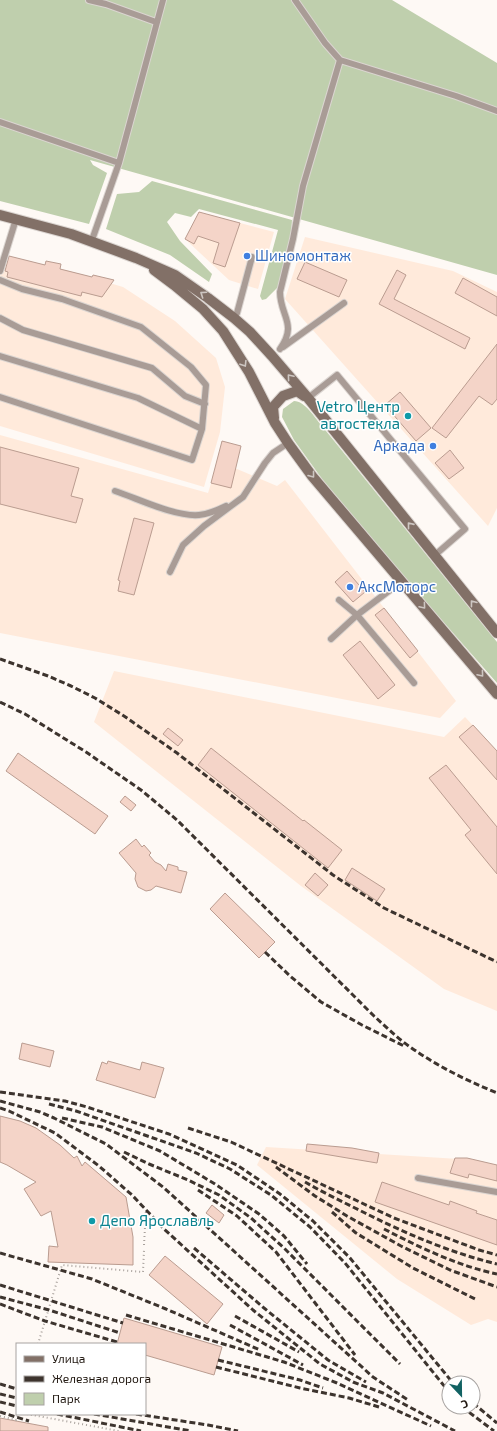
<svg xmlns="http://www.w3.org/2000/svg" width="497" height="1431" font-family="'Exo 2',sans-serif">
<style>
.built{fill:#ffeadb}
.green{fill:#bfcfad}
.building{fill:#f4d4c8;stroke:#ba9c90}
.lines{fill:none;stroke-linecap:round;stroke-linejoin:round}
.service-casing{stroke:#dbd5d1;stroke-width:8}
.secondary-casing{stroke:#dbd5d1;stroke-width:12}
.path{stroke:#a8a19c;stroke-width:2;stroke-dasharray:1 3;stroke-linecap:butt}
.service{stroke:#a99c96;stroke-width:6}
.secondary{stroke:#827067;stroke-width:10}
.rail{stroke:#3d342e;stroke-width:3;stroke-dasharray:6 3;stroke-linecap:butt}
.oneway{stroke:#cdc6c2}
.shop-dot{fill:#3f7fe0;stroke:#fff;stroke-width:1.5}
.culture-dot{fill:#0f9aa8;stroke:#fff;stroke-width:1.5}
.labels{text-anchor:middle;stroke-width:3;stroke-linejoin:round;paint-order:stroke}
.shop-label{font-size:15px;fill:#366cbe;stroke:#fff;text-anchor:start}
.culture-label{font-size:15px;fill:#0d838f;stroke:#fff;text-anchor:end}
</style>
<rect width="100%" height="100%" fill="#fef9f5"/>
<path class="built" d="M199 212 274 232 258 289 229 280 185 239Z
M305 237 453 271 497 292V508L488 526 285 299Z
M0 257 66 270 123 287 175 321 216 358 225 387 220 432 204 487 0 426Z
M0 435 208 493 218 461 277 486 285 480 456 701 440 718 0 633Z
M114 671 444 737 465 717 497 751V1011L444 989 301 886 94 722Z
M266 1147 475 1160 497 1165V1322L488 1319 471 1325 397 1279 257 1165Z"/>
<path class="green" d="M0 0H392L497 63V275L90 160 93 165 107 173 89 224 0 201Z
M152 181 292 220 291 237 278 287 266 299 262 300 260 296 278 230 199 209 191 217 175 213 167 222 180 241 212 274 209 282 170 255 106 229 117 194 139 192Z
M294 401C305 401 315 418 322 426L497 642V683L367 535 330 490 294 440 282 417 283 409Z"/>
<path class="building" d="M199 212 240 223 225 267 213 263 219 243 198 236 194 244 185 239Z
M9 256 45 265 46 261 61 264 60 269 92 277 93 275 114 280 102 297 82 292 81 296 7 277 8 272 5 271Z
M305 262 347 280 339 297 297 279Z
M397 270 406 275 394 299 470 338 465 349 379 304Z
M463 278 497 297V316L455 293Z
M497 344V399L492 405 479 396 446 438 432 428Z
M400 392 431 428 416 441 385 405Z
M222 441 241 446 231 488 211 483Z
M0 447 79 468 71 496 83 499 76 523 0 504Z
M450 450 464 468 449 479 435 463Z
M134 518 154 523 134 595 118 591 120 581 118 580Z
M347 571 365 592 353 602 335 582Z
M384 608 418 651 410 658 375 615Z
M360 641 395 685 378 699 343 655Z
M473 725 497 751V780L459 737Z
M168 728 183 740 178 746 163 734Z
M211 748 303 821 304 820 342 850 328 868 198 765Z
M18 753 108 816 95 834 6 771Z
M446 765 497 827V874L465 835 471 830 429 778Z
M125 796 136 805 131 811 120 802Z
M136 839 142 847 144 845 151 853 149 855 155 862 161 865 166 871 168 864 178 867V870L187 872 181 893 156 886 151 890 146 891 138 887 135 879 136 873 119 853Z
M352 868 385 889 377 901 345 880Z
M315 873 328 885 318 896 305 885Z
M225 893 275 942 259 958 210 909Z
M22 1043 54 1051 50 1067 19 1059Z
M108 1061 140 1070 142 1062 164 1068 155 1098 96 1080 102 1062 107 1064Z
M0 1116 20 1121 36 1128 60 1145 74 1158 77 1156 82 1166 85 1162 126 1197 133 1237V1265L48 1262 49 1246 58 1247 51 1211 41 1216 24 1189 36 1182 7 1165 0 1162Z
M307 1144 352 1148 379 1153 377 1163 306 1151Z
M455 1158H467L497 1165V1181L469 1174 468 1178 450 1173Z
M382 1182 449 1205 450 1201 477 1211 476 1213 497 1220V1245L375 1202Z
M212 1205 224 1215 219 1223 206 1213Z
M165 1256 223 1304 207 1324 149 1275Z
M124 1318 222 1347 214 1375 145 1355V1344H117Z
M0 1418 48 1427V1431H0Z"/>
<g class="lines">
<defs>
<path id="service" d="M89 0 106 4 156 22
M295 0 325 43 340 60 456 96 497 111
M0 122 119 163
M92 240 119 163 163 0
M0 271 16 219
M0 280 22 289 62 299 141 327 191 367 206 385 202 429 192 460 0 397
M0 318 23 330 152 368 185 396 205 404
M234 318 237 313 252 257
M283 347 344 303
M280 349C298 324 280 316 280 292L293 239 303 186 340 60
M0 356 138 398 202 429
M308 398 337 375 465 529 435 555
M115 491C139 499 175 517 199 515 209 514 218 510 226 506
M170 572 183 545 204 526 243 497 265 463 273 453 288 443
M402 581 357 615 414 683
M331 639 357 615 339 600
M418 1178 497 1192"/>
<path id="secondary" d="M0 215 71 234 136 258 175 275 208 298 234 318 250 332 272 356 308 398 497 633
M154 270 174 285 203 309 223 331 249 372 275 423 288 443 312 476 497 694
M274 418 273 407 283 396 297 391 304 396"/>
</defs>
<use href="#service" class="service-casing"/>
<use href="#secondary" class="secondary-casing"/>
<path class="path" d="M144 1245 146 1209
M38 1344 62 1265 143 1272 144 1250
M27 1414 119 1431
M0 1416 16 1420 18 1414"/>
<use href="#service" class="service"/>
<use href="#secondary" class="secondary"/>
<path class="rail" d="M0 659 48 676 71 686 95 698 124 716 177 753 333 875 384 908 497 962
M0 702 25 714 86 752 141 790 177 820 374 1016C383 1024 392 1033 402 1041 431 1063 463 1079 497 1093
M265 952 290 976 321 1002 362 1025 404 1046
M0 1092 65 1101 87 1107 169 1134 237 1165 280 1194 313 1221 350 1258 453 1383
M0 1101 40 1112 54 1118 106 1144 163 1187 373 1377 408 1400
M49 1104 76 1111 196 1153 230 1169 271 1195 310 1227 345 1263 449 1392
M0 1108 9 1111 55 1133 99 1166 132 1195 164 1229 253 1310 320 1364 353 1382 383 1393 455 1431
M62 1118 102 1127 160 1151 215 1184 259 1214 284 1236 307 1264
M188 1128 231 1142 394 1218 479 1250 497 1255
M124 1152 149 1164 188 1180 219 1195 251 1218 285 1249 400 1364
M276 1167 315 1196 347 1216 401 1246 450 1270 497 1287
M305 1182C324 1193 345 1203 365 1213 407 1234 451 1253 497 1264
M198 1190 237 1216 276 1252 355 1355
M332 1212 356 1233 413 1268 475 1299
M384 1229C419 1247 458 1266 497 1274
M194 1248 264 1308 328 1360 366 1382
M0 1253 92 1279 166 1309 260 1350
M0 1285 123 1323
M0 1297 49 1310 120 1333
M0 1304 45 1321 117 1342
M126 1315 284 1362 337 1383 431 1426
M235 1316 299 1352
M230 1325 303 1365
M218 1360 300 1380 323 1388
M216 1367 300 1388 349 1398 379 1407
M0 1384 17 1389
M0 1394 17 1398
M0 1402 17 1406
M473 1403 497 1423
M462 1407 494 1431
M0 1412 29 1421
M57 1414 141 1431
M94 1414 191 1431
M136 1414 208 1425 238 1431"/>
</g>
<defs><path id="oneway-chevron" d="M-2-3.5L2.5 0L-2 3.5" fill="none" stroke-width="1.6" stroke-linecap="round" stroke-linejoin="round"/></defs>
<g class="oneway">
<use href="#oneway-chevron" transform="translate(203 294) rotate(-146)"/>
<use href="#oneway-chevron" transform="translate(244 364) rotate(58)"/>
<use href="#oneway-chevron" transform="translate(290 377) rotate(-130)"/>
<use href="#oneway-chevron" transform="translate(312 475) rotate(52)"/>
<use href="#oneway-chevron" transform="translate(410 525) rotate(-129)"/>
<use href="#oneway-chevron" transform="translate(473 603) rotate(-128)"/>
<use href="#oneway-chevron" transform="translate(423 606) rotate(50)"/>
<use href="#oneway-chevron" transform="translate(481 674) rotate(50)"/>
</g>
<g class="shop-dot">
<circle cx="247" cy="256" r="4"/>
<circle cx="433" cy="446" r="4"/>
<circle cx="350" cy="587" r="4"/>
</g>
<g class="culture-dot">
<circle cx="408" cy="416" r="4"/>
<circle cx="92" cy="1221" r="4"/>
</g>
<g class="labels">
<g class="shop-label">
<text x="255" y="261">Шиномонтаж</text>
<text x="425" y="451" text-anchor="end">Аркада</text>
<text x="358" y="592">АксМоторс</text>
</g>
<g class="culture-label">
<text x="400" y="412">Vetro Центр<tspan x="400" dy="17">автостекла</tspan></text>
<text x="100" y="1226" text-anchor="start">Депо Ярославль</text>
</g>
</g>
<rect x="16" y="1343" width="130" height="72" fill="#ffffff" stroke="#a7a3a1"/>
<rect x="24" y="1356" width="20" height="6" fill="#827067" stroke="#a7a3a1"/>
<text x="52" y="1363" font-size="12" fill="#231a13">Улица</text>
<rect x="24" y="1376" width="20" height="6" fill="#3d342e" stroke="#a7a3a1"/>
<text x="52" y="1383" font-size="12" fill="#231a13">Железная дорога</text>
<rect x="24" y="1393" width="20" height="12" fill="#bfcfad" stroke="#a7a3a1"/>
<text x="52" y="1403" font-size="12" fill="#231a13">Парк</text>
<g transform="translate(461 1395) rotate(158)"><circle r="19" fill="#ffffff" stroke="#a7a3a1"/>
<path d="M0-3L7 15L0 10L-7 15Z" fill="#126263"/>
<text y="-6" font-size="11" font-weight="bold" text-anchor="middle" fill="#231a13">С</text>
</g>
</svg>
